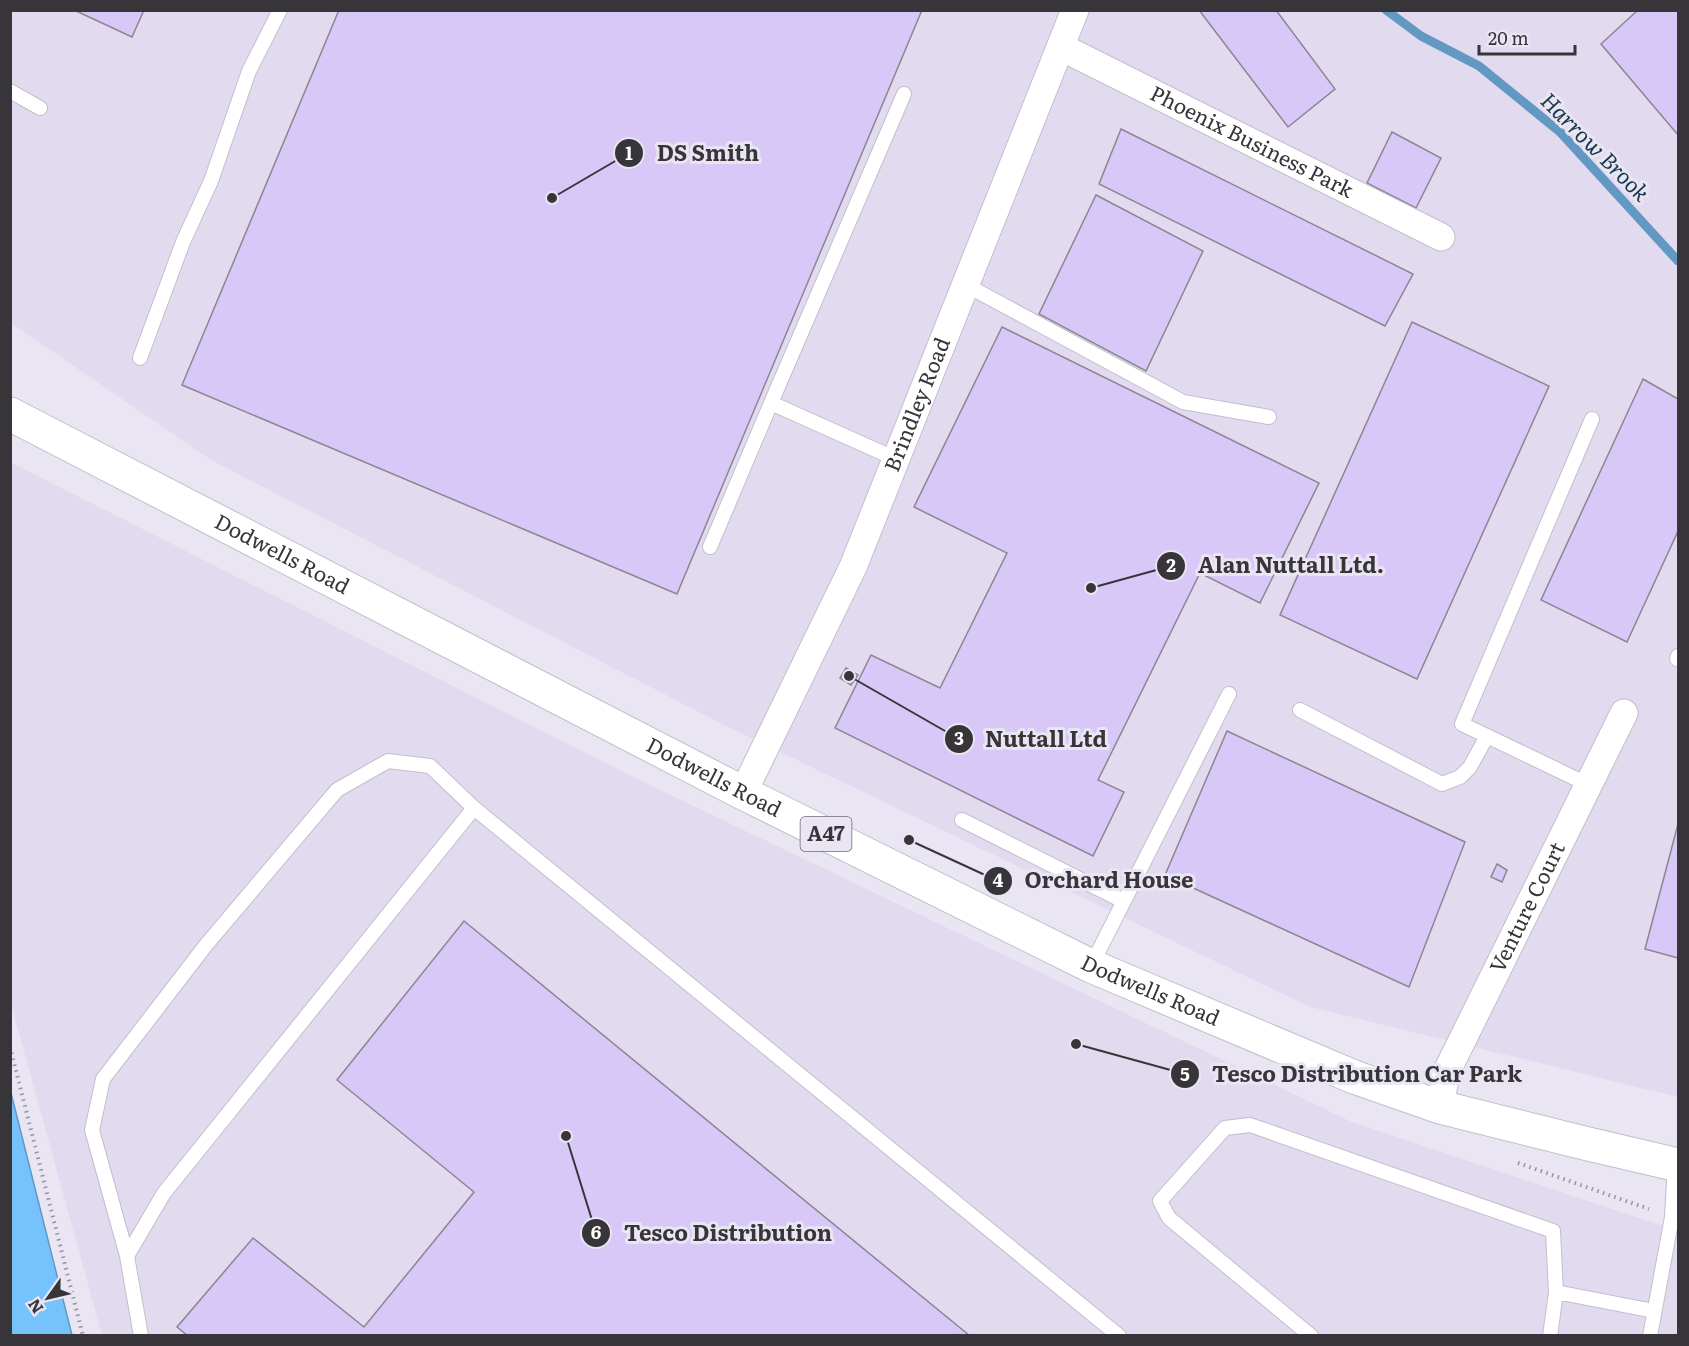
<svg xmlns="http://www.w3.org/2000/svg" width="1689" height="1346" font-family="Literata,serif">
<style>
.built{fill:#e2dbf0}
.water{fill:#76c2fd;stroke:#6398c2;stroke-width:1.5}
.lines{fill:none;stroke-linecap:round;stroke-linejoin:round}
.stream{stroke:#6398c2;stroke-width:9}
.building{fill:#d8c8f8;stroke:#8a8692;stroke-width:1.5}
.service-casing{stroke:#c2becb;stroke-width:16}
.minor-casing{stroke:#c2becb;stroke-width:29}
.primary-casing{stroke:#c2becb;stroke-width:35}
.path{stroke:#97949e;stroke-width:4;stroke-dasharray:1.5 4.5;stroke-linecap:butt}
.service{stroke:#fff;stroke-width:14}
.minor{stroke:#fff;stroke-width:27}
.primary{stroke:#fff;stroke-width:33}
.labels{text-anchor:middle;stroke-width:6;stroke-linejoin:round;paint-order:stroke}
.shield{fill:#e9e5f2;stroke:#6c6a71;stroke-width:1.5}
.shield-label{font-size:20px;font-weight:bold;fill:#37353a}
.street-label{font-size:21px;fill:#37353a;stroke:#e9e5f2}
.water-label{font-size:22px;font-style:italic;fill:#183850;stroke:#e9e5f2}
.leader{fill:none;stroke:#37353a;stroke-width:2}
.callout-dot{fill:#37353a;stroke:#e9e5f2;stroke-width:2}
.mark-label{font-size:18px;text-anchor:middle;font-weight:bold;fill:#fff}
.callout-label{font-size:22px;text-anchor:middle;font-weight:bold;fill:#37353a;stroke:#e9e5f2;stroke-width:6;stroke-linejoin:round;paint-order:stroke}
</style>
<rect width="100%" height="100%" fill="#e9e5f2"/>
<path class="built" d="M10 11H1678V1097L1310 1007 726 726 211 460 11 323Z
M10 462 629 775 1352 1122 1678 1231V1335H102L11 1004Z"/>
<path class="water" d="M10 1089 72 1335H11Z"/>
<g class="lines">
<path class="stream" d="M1386 10 1421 36 1479 66 1560 132 1678 261"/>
</g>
<path class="building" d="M74 10H144L132 37Z
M339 10H922L677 594 182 385Z
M1199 10H1276L1335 89 1288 127Z
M1638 10H1678V135L1601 44Z
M1121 129 1413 274 1385 326 1099 184Z
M1392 132 1441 158 1416 208 1367 183Z
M1096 195 1203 251 1146 371 1039 314Z
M1412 322 1549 386 1417 679 1280 615Z
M1002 327 1319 483 1260 603 1200 573 1098 780 1124 792 1093 856 835 728 871 655 940 688 1007 553 914 507Z
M1643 379 1678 399V531L1627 642 1541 600Z
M846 668 858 675 851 685 840 678Z
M1227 731 1465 842 1409 987 1165 875Z
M1678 824V958L1645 949Z
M1497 864 1507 870 1502 882 1491 877Z
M464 921 970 1336H188L177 1327 253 1238 364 1327 474 1192 337 1080Z"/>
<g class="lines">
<defs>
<path id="service" d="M10 91 40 108
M966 285 1183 402 1269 417
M140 358 183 242 211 181 249 71 280 10
M896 459 771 403 904 94
M710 547 771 403
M1677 659 1678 656
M1300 710 1442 784 1460 777 1470 767 1487 736
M1589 785 1462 724 1592 419
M962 820 1123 901
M1091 966 1229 694
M127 1256 92 1130 103 1079 206 945 337 790 388 761 430 766 474 808
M1556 1292 1654 1311
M141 1336 127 1256 164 1193 474 808 1119 1336
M1311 1336 1169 1218 1160 1201 1225 1128 1250 1125 1553 1231 1556 1292 1550 1336
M1650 1336 1672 1217 1675 1164"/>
<g id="minor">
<path id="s1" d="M1061 47 1441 237"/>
<path id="s2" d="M743 793 853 567 1075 10"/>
<path id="s3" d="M1440 1107 1446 1073 1624 713"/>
</g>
<g id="primary">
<path id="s4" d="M10 414 743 793 1091 966 1354 1077 1440 1107 1584 1143 1678 1165"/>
</g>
</defs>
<use href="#service" class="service-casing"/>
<use href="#minor" class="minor-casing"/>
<use href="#primary" class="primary-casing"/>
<path class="path" d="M10 1047 83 1336
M1518 1163 1649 1209"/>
<use href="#service" class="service"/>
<use href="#minor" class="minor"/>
<use href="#primary" class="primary"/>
</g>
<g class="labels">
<rect class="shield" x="800.5" y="817" width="51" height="34" rx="4.5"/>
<g class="shield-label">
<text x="826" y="841">A47</text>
</g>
<g class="street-label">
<text dy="7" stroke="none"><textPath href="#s1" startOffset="213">Phoenix Business Park</textPath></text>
<text dy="7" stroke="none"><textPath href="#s2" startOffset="426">Brindley Road</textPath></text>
<text dy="7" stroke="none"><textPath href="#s4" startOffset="306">Dodwells Road</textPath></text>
<text dy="7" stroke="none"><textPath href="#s4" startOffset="792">Dodwells Road</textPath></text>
<text dy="7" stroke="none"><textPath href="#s3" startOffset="219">Venture Court</textPath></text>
<text dy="7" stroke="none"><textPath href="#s4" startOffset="1278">Dodwells Road</textPath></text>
</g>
<g class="water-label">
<text transform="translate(1595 147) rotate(45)" y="8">Harrow Brook</text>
</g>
</g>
<path class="leader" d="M552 198L629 153M1091 588L1171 566M849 676L959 739M909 840L998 881M1076 1044L1185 1074M566 1136L596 1233"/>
<g class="callout-dot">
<circle cx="552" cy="198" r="6"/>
<circle cx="1091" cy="588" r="6"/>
<circle cx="849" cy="676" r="6"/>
<circle cx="909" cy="840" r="6"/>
<circle cx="1076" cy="1044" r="6"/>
<circle cx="566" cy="1136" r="6"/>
<circle cx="629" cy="153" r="15"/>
<circle cx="1171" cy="566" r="15"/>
<circle cx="959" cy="739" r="15"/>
<circle cx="998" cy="881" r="15"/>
<circle cx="1185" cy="1074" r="15"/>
<circle cx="596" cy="1233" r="15"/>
</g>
<g class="mark-label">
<text x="629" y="160">1</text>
<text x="1171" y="572">2</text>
<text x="959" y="745">3</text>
<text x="998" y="887">4</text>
<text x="1185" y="1081">5</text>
<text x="596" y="1239">6</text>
</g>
<g class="callout-label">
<text x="708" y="161">DS Smith</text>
<text x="1291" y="573">Alan Nuttall Ltd.</text>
<text x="1046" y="747">Nuttall Ltd</text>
<text x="1109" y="888">Orchard House</text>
<text x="1367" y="1082">Tesco Distribution Car Park</text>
<text x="728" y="1241">Tesco Distribution</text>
</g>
<rect width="1689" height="1346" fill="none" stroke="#37353a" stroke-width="24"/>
<g transform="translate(48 1298) rotate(236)" stroke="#e9e5f2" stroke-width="4.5" paint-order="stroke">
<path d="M0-4.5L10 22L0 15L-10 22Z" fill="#37353a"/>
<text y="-9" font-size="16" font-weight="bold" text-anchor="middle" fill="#37353a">N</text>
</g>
<path d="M1479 45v9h96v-9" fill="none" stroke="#37353a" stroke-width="3"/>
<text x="1488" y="45" font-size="18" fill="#37353a" stroke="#e9e5f2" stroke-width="4.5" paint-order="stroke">20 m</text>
</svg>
